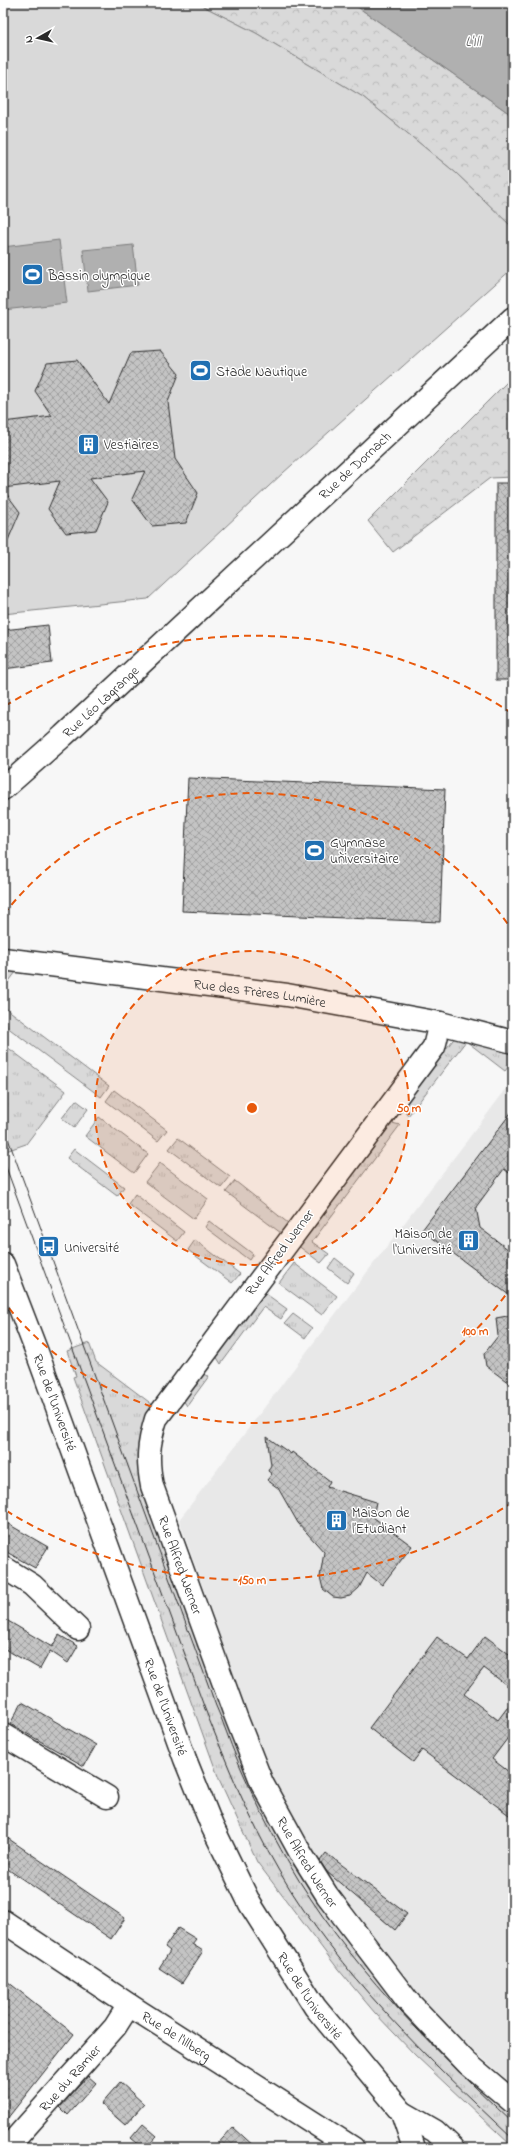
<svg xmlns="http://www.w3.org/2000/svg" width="516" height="2151" font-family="'Indie Flower',sans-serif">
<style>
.built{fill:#e8e8e8}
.grass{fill:url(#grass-tufts);stroke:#828282}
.forest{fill:url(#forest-crowns);stroke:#828282}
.pitch{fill:#d9d9d9;stroke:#828282}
.water{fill:#b0b0b0;stroke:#7b7b7b}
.building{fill:url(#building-cross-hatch);stroke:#2b2b2b}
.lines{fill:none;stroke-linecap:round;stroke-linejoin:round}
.minor-casing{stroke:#2b2b2b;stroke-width:25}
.major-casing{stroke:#2b2b2b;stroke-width:25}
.minor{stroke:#fff;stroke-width:22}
.major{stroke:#fff;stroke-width:22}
.tram{stroke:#2b2b2b;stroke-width:1}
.ring{fill:none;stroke:#e8590c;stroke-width:2;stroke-dasharray:7 5}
.labels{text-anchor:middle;stroke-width:3;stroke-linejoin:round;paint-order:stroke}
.poi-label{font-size:14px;fill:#2b2b2b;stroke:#fff;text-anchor:start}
.street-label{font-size:14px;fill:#2b2b2b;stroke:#fff}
.water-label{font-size:15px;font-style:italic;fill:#5a5a5a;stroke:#fff}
.centre{fill:#e8590c;stroke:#fff;stroke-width:2}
.ring-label{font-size:12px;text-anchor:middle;font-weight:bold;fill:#e8590c;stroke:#fff;stroke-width:3;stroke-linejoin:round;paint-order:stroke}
</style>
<defs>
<pattern id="grass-tufts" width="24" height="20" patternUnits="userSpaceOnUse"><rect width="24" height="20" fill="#d9d9d9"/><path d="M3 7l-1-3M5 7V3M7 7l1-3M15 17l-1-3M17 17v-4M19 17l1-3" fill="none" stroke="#bababa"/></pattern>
<pattern id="forest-crowns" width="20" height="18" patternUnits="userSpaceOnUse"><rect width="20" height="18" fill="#d9d9d9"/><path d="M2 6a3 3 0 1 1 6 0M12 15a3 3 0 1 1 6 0" fill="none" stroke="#bababa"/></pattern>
<pattern id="building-cross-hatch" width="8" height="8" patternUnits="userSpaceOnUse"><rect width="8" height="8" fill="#c4c4c4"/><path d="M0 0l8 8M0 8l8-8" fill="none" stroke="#9f9f9f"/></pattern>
</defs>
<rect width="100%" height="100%" fill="#f7f7f7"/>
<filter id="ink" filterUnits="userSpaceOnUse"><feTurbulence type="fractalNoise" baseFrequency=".025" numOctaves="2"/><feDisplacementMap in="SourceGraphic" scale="8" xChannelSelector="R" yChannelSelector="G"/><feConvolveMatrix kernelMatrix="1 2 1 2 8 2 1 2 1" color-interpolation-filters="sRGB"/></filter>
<g filter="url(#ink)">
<path class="built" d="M513 1080V2085L447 2027 386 1957 342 1895 306 1840 270 1772 260 1750 179 1520Z"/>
<path class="grass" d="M3 970 16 972 3 989Z
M3 1006 109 1086 101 1097 3 1024Z
M456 1036 513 1047V1061L505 1071 466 1041 408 1116 403 1107 405 1102Z
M3 1044 66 1091 26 1144 3 1152Z
M114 1090 167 1130 158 1141 106 1101Z
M76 1100 88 1109 74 1128 62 1118Z
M99 1117 148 1154 134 1173 85 1136Z
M392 1123 400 1125 312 1242 329 1254 321 1263 297 1245 387 1126Z
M178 1138 230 1177 221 1188 169 1149Z
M74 1149 124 1187 117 1196 67 1158Z
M160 1163 208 1199 194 1219 145 1182Z
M235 1181 288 1223 281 1233 226 1192Z
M135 1194 184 1232 177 1241 128 1204Z
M209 1221 253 1254 249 1260 205 1227Z
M195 1240 240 1274 232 1283 188 1250Z
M335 1258 354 1273 347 1283 328 1268Z
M294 1263 337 1296 322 1315 279 1283Z
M262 1291 287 1309 281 1319 263 1307 221 1364 216 1356Z
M293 1314 312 1328 305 1338 285 1323Z
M89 1343 96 1362 153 1405C135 1429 137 1459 141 1488L268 1808 491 2095 513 2113V2147L415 2055 375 2013 338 1969 257 1862 219 1779 73 1377 76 1376 67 1351Z
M202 1374 209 1376 187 1406 183 1400Z"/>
<path class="forest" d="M197 3H352L513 116V228L456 173 363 97 256 33Z
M513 376V477L490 478 393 552 368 521Z"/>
<path class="pitch" d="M3 3H197L256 33 363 97 456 173 513 228V268L283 473 148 599 3 614Z"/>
<path class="water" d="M352 3H513V116Z
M59 240 67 303 3 310V247Z
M133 245 138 285 88 291 83 250Z"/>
<path class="building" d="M160 351 179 374 168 402 175 459 198 493 186 523 152 526 132 499 145 471 90 478 108 502 96 530 66 533 48 509 60 481 3 488V422L52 416 35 391 47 363 77 360 109 404 131 353Z
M496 483H513V680H496Z
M3 489 20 512 3 552Z
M48 625 52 663 3 669V630Z
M188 778 445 789 440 922 182 911Z
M513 1110V1176L504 1169 476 1207 480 1228 513 1253V1298L422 1230Z
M513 1315V1386L486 1366 484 1354 498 1336 496 1318Z
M267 1437 291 1454 292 1452 330 1481 327 1487 376 1502 373 1517 412 1546 382 1585 367 1573 359 1588 350 1596 341 1598 333 1597 323 1589 320 1577 324 1552 298 1523 278 1488 267 1480 272 1474 268 1471 271 1465Z
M3 1521 48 1547 35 1568 3 1550Z
M3 1618 52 1647 59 1635 78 1646 68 1663 50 1651 40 1669 3 1648Z
M485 1636 513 1657V1690L484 1668 464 1694 498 1720 513 1700V1731L492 1759 513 1775V1818L422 1750 413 1762 369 1728 437 1637 468 1659Z
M22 1702 96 1745 84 1766 10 1724Z
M3 1835 125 1918 111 1939 3 1866Z
M326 1853 407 1914 395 1930 327 1872 320 1861Z
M178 1928 196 1939 192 1944 203 1951 182 1983 159 1968 170 1951 165 1947Z
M3 1978 74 2034 3 2124Z
M88 2076 96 2083 68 2115 60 2107Z
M120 2082 144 2104 125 2125 101 2104Z
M143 2124 157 2136 146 2148H143L131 2138Z
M233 2127 256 2148H214Z"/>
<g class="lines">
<defs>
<g id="minor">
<path id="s1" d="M3 959 287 995 440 1023 513 1042"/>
<path id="s2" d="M440 1023 434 1047 156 1419C148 1445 147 1460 152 1486L236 1717 262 1783 300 1852 327 1895 407 2000 467 2063 513 2102"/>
<path d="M3 1567 32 1585 78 1629"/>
<path d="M3 1735 107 1797"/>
<path id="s3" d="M3 1921 129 2005 353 2148"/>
<path id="s4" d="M7 2148 115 2027 129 2005"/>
</g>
<g id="major">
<path id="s5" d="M3 789 63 736 513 318"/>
<path id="s6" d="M3 1264 38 1355 185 1759 212 1826 250 1904 315 2007 402 2112 414 2148"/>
<path d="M402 2112 435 2131 453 2148"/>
</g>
</defs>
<use href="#minor" class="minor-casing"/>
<use href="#major" class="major-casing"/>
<use href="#minor" class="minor"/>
<use href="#major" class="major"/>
<path class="tram" d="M3 1125 216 1706C224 1723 229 1741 237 1759 252 1794 269 1829 288 1862 346 1963 429 2044 513 2123
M3 1159 205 1709C227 1764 249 1820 279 1871 340 1975 426 2057 513 2139"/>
</g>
</g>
<circle cx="252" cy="1108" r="157" fill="#e8590c" fill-opacity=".12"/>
<g class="ring">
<circle cx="252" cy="1108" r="157"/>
<path d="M512 1286A315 315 0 0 1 4 1302M4 914A315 315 0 0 1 512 930"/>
<path d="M513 1502A472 472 0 0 1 5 1510M5 706A472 472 0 0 1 513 714"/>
</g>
<defs>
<symbol id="stadium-square" viewBox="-11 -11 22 22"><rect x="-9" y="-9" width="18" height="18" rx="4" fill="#1f6fb2" stroke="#fff"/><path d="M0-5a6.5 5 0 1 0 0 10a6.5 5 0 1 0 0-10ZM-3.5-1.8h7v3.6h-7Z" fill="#fff"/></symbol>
<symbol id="building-square" viewBox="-11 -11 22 22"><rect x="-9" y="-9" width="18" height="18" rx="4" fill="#1f6fb2" stroke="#fff"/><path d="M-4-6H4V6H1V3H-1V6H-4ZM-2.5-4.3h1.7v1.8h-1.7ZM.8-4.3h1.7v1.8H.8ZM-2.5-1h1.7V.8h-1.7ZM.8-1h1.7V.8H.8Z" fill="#fff"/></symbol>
<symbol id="bus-square" viewBox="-11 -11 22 22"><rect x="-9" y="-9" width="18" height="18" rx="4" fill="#1f6fb2" stroke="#fff"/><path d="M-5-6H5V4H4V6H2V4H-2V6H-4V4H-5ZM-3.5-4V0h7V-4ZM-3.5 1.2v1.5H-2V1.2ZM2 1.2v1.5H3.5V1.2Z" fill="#fff"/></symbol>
</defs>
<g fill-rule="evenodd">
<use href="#stadium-square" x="20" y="262" width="25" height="25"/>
<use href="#stadium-square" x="188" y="358" width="25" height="25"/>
<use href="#building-square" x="76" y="432" width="25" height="25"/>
<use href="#stadium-square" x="302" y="838" width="25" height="25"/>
<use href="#building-square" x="456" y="1228" width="25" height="25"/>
<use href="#bus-square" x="36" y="1234" width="25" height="25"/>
<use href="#building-square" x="324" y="1508" width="25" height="25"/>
</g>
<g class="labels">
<g class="poi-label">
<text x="48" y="280">Bassin olympique</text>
<text x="216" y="376">Stade Nautique</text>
<text x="104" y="449">Vestiaires</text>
<text x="330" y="847">Gymnase<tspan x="330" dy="16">universitaire</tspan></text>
<text x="452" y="1238" text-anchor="end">Maison de<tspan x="452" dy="16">l'Université</tspan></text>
<text x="64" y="1252">Université</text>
<text x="352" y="1517">Maison de<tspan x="352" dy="16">l’Etudiant</tspan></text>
</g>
<g class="street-label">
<text dy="5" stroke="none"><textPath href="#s5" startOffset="478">Rue de Dornach</textPath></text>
<text dy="5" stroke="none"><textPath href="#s5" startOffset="131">Rue Léo Lagrange</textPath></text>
<text dy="5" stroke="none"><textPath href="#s1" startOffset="259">Rue des Frères Lumière</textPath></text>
<text transform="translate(279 1252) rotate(-53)" y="5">Rue Alfred Werner</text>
<text dy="5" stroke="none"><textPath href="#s6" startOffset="148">Rue de l'Université</textPath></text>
<text dy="5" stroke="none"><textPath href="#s2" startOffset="641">Rue Alfred Werner</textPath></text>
<text dy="5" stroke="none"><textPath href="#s6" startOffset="472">Rue de l'Université</textPath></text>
<text dy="5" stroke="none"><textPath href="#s2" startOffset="965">Rue Alfred Werner</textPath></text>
<text dy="5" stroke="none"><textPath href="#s6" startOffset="796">Rue de l'Université</textPath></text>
<text dy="5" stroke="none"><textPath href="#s3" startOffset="208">Rue de l'Illberg</textPath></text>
<text dy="5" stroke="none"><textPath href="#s4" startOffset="94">Rue du Ramier</textPath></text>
</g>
<g class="water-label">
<text x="473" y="46">L'Ill</text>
</g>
</g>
<circle cx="252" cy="1108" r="6" class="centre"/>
<g class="ring-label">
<text x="409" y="1112">50 m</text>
<text x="475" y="1335">100 m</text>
<text x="252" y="1584">150 m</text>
</g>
<rect width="516" height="2151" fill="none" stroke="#fff" stroke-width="16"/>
<rect x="8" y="8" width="500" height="2135" fill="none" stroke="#2b2b2b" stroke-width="1.5" filter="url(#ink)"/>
<g transform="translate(38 38) rotate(262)" stroke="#ffffff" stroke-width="3" paint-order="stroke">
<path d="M0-3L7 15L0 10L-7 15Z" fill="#2b2b2b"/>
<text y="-6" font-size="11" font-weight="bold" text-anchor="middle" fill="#2b2b2b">N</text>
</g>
</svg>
